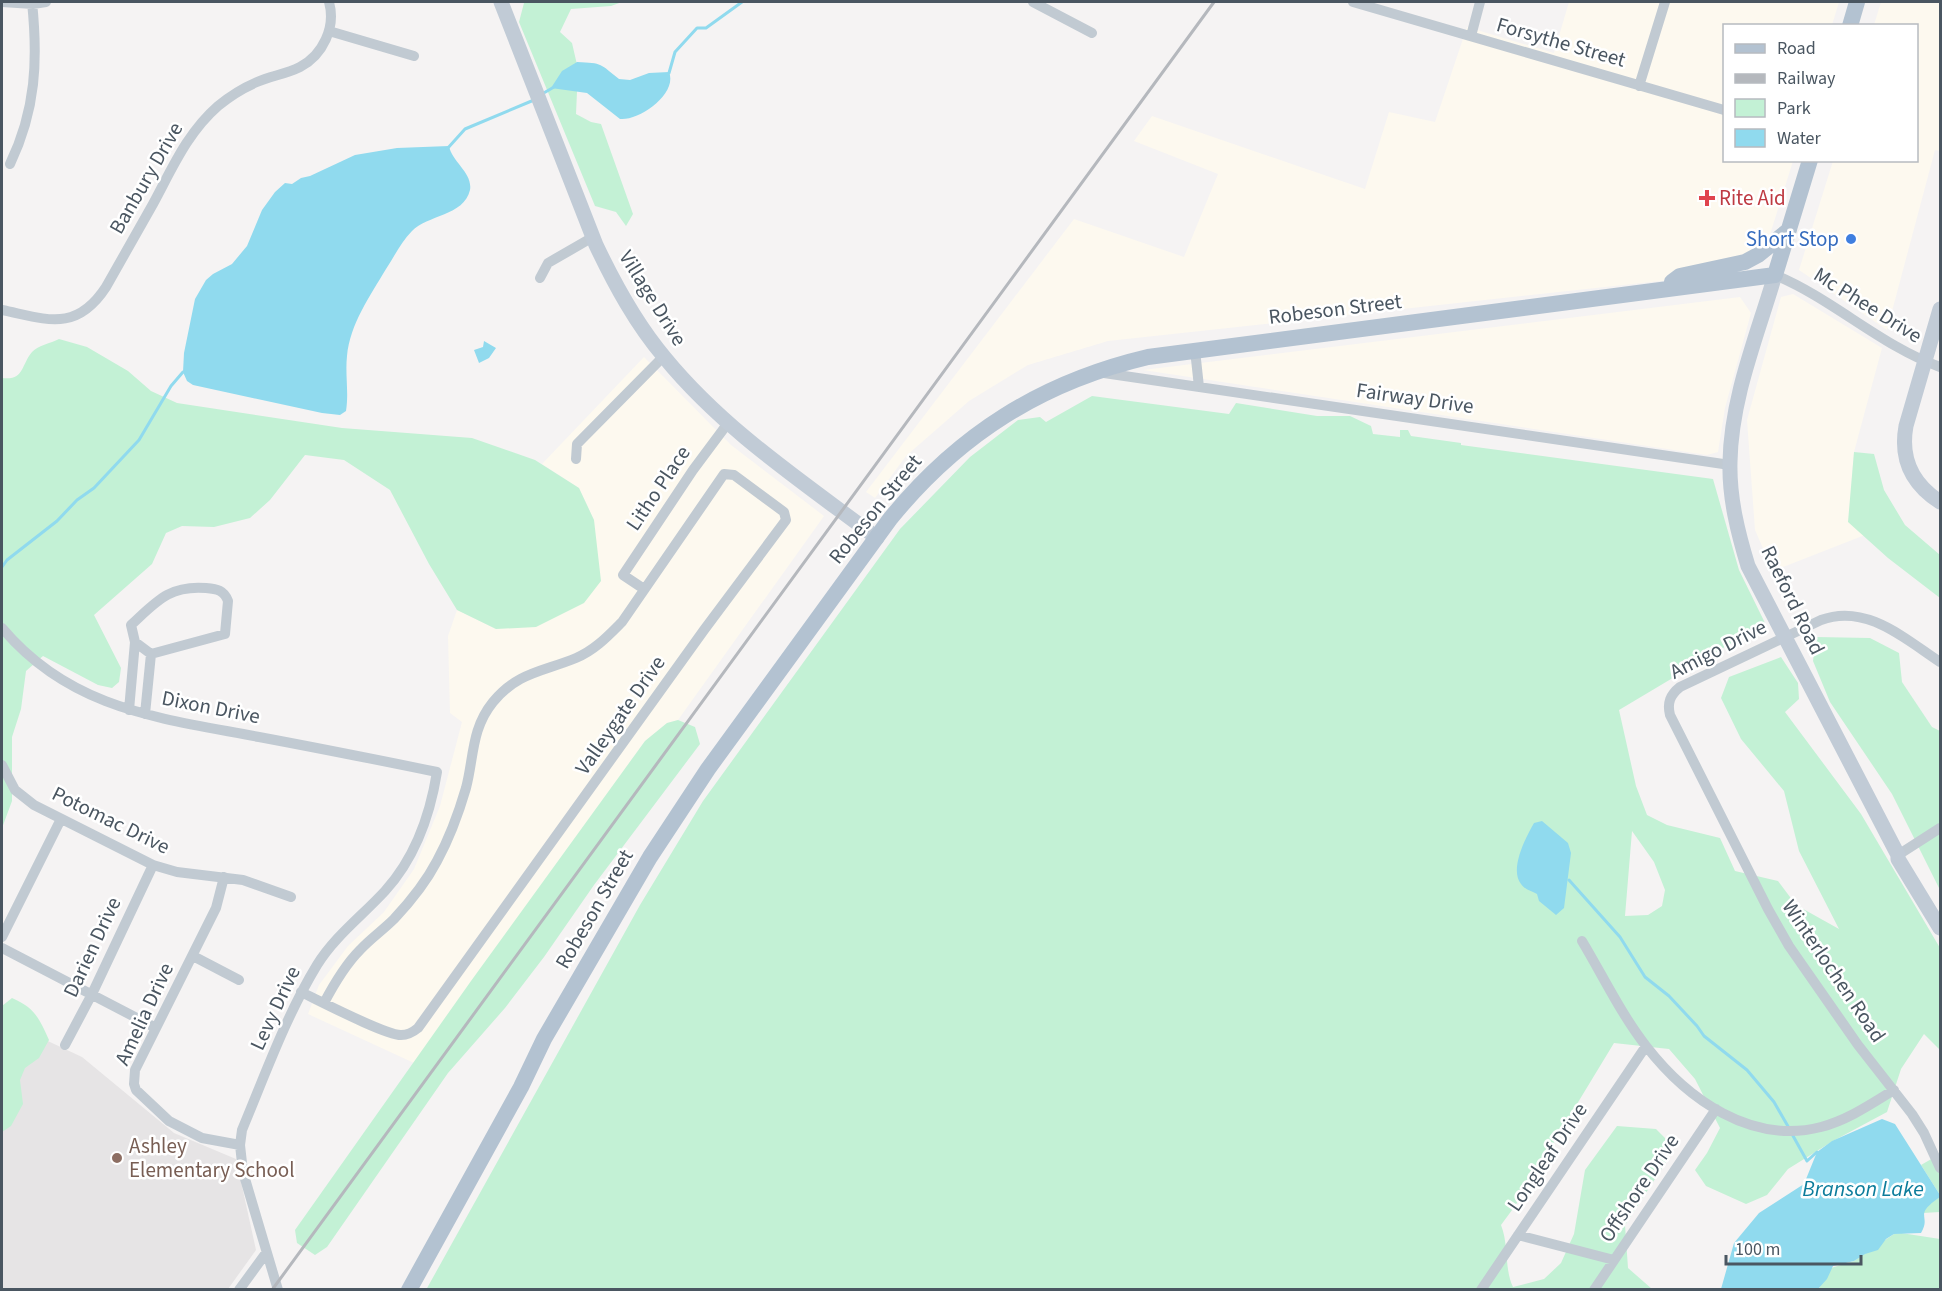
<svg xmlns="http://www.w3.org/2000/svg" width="1942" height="1291" font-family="'Source Sans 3',sans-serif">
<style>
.commercial{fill:#fdf9ef}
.education{fill:#e6e4e5}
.green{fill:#c3f1d5;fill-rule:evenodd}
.water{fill:#90daee}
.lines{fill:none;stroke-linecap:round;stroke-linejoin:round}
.stream{stroke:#90daee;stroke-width:3}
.street{stroke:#c1cad2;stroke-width:10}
.secondary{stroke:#c1cbd6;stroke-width:15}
.primary{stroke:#b3c2d1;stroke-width:16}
.rail{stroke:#b5b8bd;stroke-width:3}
.health-dot{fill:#e0444e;stroke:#fff;stroke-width:2}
.shop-dot{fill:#3f7fe0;stroke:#fff;stroke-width:2}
.education-dot{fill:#8d6e63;stroke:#fff;stroke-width:2}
.labels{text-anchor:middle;stroke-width:5;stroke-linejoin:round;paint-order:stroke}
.street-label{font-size:21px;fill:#4a5661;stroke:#fff}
.health-label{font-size:21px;fill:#be3a42;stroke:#fff;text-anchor:start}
.shop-label{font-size:21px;fill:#366cbe;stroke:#fff;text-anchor:end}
.education-label{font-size:21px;fill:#785e54;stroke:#fff;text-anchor:start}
.water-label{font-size:22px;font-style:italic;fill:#0c7c9b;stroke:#fff}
</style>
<rect width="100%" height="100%" fill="#f5f3f3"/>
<path class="commercial" d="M1569 2H1839L1832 25 1724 26V160L1793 161 1763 257 1734 273 1108 341 1028 365 969 401 906 456 875 498 866 492 1074 219 1184 257 1218 174 1134 141 1152 116 1365 189 1389 112 1435 122 1467 27 1554 53Z
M1881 2H1940V151L1935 150 1887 330 1799 270 1833 161 1916 160V26L1874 25Z
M1793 294 1882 348 1854 452 1851 491 1893 524 1773 571 1755 530 1747 420 1781 297Z
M1740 297 1751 313 1725 408 1718 452 1707 455 1143 370Z
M644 357 731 445 824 516 678 720 667 723 645 741 414 1063 308 1014 319 985 348 946 384 912 414 869 440 806 462 722 450 713 448 636 457 610 496 629 594 520 579 488 542 464Z"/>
<path class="education" d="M20 1028 82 1057 174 1133 236 1159 256 1250 228 1289 2 1290V1061Z"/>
<path class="green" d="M528 2H622L611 6 571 9 560 32 572 43 578 69 576 114 591 122 601 124 633 214 626 226 616 212 595 206 519 22 524 3Z
M59 339 87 347 128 371 151 391 177 403 342 428 472 438 535 460 579 488 594 520 601 581 584 603 536 627 496 629 457 610 429 564 390 490 344 460 305 455 270 500 250 518 214 527 182 526 166 533 152 564 94 615 121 668 119 682 112 688 98 685 43 656 26 671 21 709 12 737V801L2 828V378C24 381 21 365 32 352 37 346 51 343 59 339Z
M1092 396 1229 414 1236 403 1317 416H1350L1371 426 1373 434 1400 437V430H1408L1411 436 1461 443V445L1713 479 1739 570 1765 623 1619 710 1636 786 1647 815 1667 825 1720 838 1735 871 1778 881 1796 905 1839 929 1799 851 1784 791 1741 739 1721 698 1729 677 1781 657 1798 683 1799 699 1785 712 1861 814 1940 948V1050L1924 1034 1901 1069 1887 1112 1833 1141 1788 1169 1767 1195 1746 1204 1706 1186 1695 1170 1707 1153 1720 1128 1695 1079 1669 1049 1614 1043 1515 1206 1501 1225C1509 1245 1504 1268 1513 1287L1544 1279 1561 1263 1574 1234 1585 1170 1617 1126 1656 1129 1670 1143 1666 1162 1625 1225 1628 1268 1652 1289 426 1290 640 905 703 801 900 529 970 457 1018 420 1040 417 1046 422ZM1632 831 1654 862 1665 890 1662 906 1648 915 1625 916Z
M1854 452 1874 454 1884 490 1905 525 1940 555V598L1888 558 1848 522Z
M1816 637 1870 638 1899 653 1902 682 1932 727 1940 731V890L1892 794 1830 702 1813 661Z
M678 720 695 727 700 744 594 885 544 957 505 1008 448 1073 327 1247 315 1255 297 1243 295 1230 471 981 645 741 667 723Z
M12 998C35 1008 39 1018 49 1040L39 1058 25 1068 20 1080 23 1104 11 1126 2 1132V1006Z
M1940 1154V1195L1921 1165Z
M1940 1197V1212L1923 1213 1927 1205Z
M1901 1233 1940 1239V1289L1818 1290 1831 1268 1854 1261 1894 1234Z"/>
<path class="water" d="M577 62C603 63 600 64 619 79L630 80 649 73 669 72C678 94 639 121 620 119L587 93 551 88 562 71Z
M449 146C452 162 473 173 470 190 464 216 427 215 412 231 401 242 394 257 386 269 370 296 350 324 347 356 345 374 349 393 346 411L340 415 322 413 193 385 187 381 183 372 184 353 195 299 206 280 213 274 232 264 247 246 262 210 275 192 285 183 292 184 301 178 310 176 355 155 397 148Z
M484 341 496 348 489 358 479 363 474 350 483 347Z
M1542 821 1568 843 1571 853 1564 908 1556 915 1539 901 1537 894C1531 891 1524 889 1521 884 1509 869 1526 837 1534 823Z
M1882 1119 1895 1124 1940 1195V1197C1912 1216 1932 1215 1921 1233L1894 1234 1886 1239 1878 1250 1865 1254 1854 1261 1833 1266 1827 1279 1818 1289H1721L1734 1243 1759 1213 1804 1184 1817 1152 1832 1141Z"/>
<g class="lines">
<path class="stream" d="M669 73 675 52 697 28H706L742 2
M542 94 554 87
M447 149 465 129 534 100
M2 567 7 560 57 521 77 500 94 488 139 440 171 386 183 372H185
M1569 880 1620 937 1645 977 1669 996 1697 1026 1704 1036 1747 1070 1774 1102 1789 1128
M1792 1134 1807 1161 1817 1152"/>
<path class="street" d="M2 2 33 4 46 2
M1033 2 1092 33
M1353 2 1724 110
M329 31 414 56
M1471 36 1480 2
M1639 86 1665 2
M10 164C36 110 38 60 32 2
M1775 275C1833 299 1881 346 1940 367
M540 278 548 263 593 237
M2 310C46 319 76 333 106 287 121 260 137 232 153 204 172 169 187 133 218 106 230 96 243 88 257 82 271 76 286 74 300 67 323 55 336 27 329 2
M1195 350 1199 387
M1104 373 1730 465
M576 459 577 444 663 357
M644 589 623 575 693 470 728 423
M2 628C71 710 160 718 259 737 318 748 378 760 437 772 430 816 415 858 385 891 362 916 335 936 317 965 286 1016 265 1075 242 1130L240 1145 243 1172 278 1290
M1940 662C1905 639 1866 603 1821 620L1680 687C1670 695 1667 703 1670 715L1768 909 1789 946 1858 1045 1912 1114 1924 1133 1940 1168
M129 710 135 642 131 625C156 602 169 585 206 588 217 589 224 590 228 601L225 634 151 654 135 642
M145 714 151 654
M2 765 15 790 34 805 153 865 177 872 243 880 291 897
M1898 855 1940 828
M224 877 216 908 135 1070 134 1084 136 1090 169 1121 202 1138 240 1145
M2 937 61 819
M1582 941C1603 976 1621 1014 1646 1046 1687 1099 1751 1145 1821 1127 1848 1120 1871 1104 1894 1090
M2 948 156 1028
M193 956 239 980
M301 992C320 1001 385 1035 401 1035 408 1035 412 1033 418 1028L704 630 786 520 784 512 734 475 724 474 622 622C608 636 595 650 576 658 542 672 518 672 493 702 471 729 474 758 466 788 459 812 449 839 437 861 426 882 410 902 394 919 383 930 370 939 360 950 345 965 334 984 324 1003
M65 1045 92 994 153 865
M1518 1235 1614 1260
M239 1290 266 1253
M1481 1290 1646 1046
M1594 1290 1716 1109"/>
<path class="secondary" d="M501 2 596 245C615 285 636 324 665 358 724 430 803 482 877 538
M1775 275C1757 336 1731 398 1730 462 1729 498 1738 533 1748 566L1898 855V859L1940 928
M1940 309 1906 426C1900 459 1912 484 1940 502"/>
<path class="primary" d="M1850 26 1857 2
M1672 282 1680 276 1745 262 1758 255 1789 230
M409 1290 521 1087 544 1039 650 857 708 769 890 519C959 434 1042 382 1148 357L1775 275 1810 160"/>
<path class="rail" d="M272 1290 1214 2"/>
</g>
<path class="health-dot" d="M1704 189h6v6h6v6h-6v6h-6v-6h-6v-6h6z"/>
<circle class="shop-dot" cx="1851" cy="239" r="6"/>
<circle class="education-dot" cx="117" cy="1158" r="6"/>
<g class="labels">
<g class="street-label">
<text transform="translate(1561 42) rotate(16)" y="7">Forsythe Street</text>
<text transform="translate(146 178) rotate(-60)" y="7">Banbury Drive</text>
<text transform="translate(653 298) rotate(58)" y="7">Village Drive</text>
<text transform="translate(1868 305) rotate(32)" y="7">Mc Phee Drive</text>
<text transform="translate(1335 309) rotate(-7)" y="7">Robeson Street</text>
<text transform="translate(1415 398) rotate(8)" y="7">Fairway Drive</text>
<text transform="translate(658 488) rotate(-56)" y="7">Litho Place</text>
<text transform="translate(875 509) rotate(-51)" y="7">Robeson Street</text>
<text transform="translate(1793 600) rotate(64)" y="7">Raeford Road</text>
<text transform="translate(1718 649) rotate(-27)" y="7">Amigo Drive</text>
<text transform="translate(211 707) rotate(11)" y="7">Dixon Drive</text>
<text transform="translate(620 715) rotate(-55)" y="7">Valleygate Drive</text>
<text transform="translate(111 820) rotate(26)" y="7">Potomac Drive</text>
<text transform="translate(594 909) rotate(-60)" y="7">Robeson Street</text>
<text transform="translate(92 947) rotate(-65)" y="7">Darien Drive</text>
<text transform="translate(1834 971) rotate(56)" y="7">Winterlochen Road</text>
<text transform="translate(275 1008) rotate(-65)" y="7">Levy Drive</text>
<text transform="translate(144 1014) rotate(-65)" y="7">Amelia Drive</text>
<text transform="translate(1547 1157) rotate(-56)" y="7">Longleaf Drive</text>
<text transform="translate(1639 1188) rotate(-56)" y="7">Offshore Drive</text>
</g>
<g class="health-label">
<text x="1719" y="205">Rite Aid</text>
</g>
<g class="shop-label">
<text x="1839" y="246">Short Stop</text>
</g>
<g class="education-label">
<text x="129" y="1153">Ashley<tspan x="129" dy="24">Elementary School</tspan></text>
</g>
<g class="water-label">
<text x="1863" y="1196">Branson Lake</text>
</g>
</g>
<rect width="1942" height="1291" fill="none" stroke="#4a5661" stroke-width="6"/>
<rect x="1723" y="24" width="195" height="138" fill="#ffffff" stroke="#b7bbc0" stroke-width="1.5"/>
<rect x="1735" y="44" width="30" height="9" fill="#b3c2d1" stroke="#b7bbc0" stroke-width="1.5"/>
<text x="1777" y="54" font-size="18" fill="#4a5661">Road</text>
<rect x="1735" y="74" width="30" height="9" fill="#b5b8bd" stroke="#b7bbc0" stroke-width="1.5"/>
<text x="1777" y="84" font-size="18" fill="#4a5661">Railway</text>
<rect x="1735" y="99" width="30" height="18" fill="#c3f1d5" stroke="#b7bbc0" stroke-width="1.5"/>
<text x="1777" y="114" font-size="18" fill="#4a5661">Park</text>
<rect x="1735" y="129" width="30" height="18" fill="#90daee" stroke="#b7bbc0" stroke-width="1.5"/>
<text x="1777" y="144" font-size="18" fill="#4a5661">Water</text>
<path d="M1726 1255v9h135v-9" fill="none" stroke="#4a5661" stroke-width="3"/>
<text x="1735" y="1255" font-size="18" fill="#4a5661" stroke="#ffffff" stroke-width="4.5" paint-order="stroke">100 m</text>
</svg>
